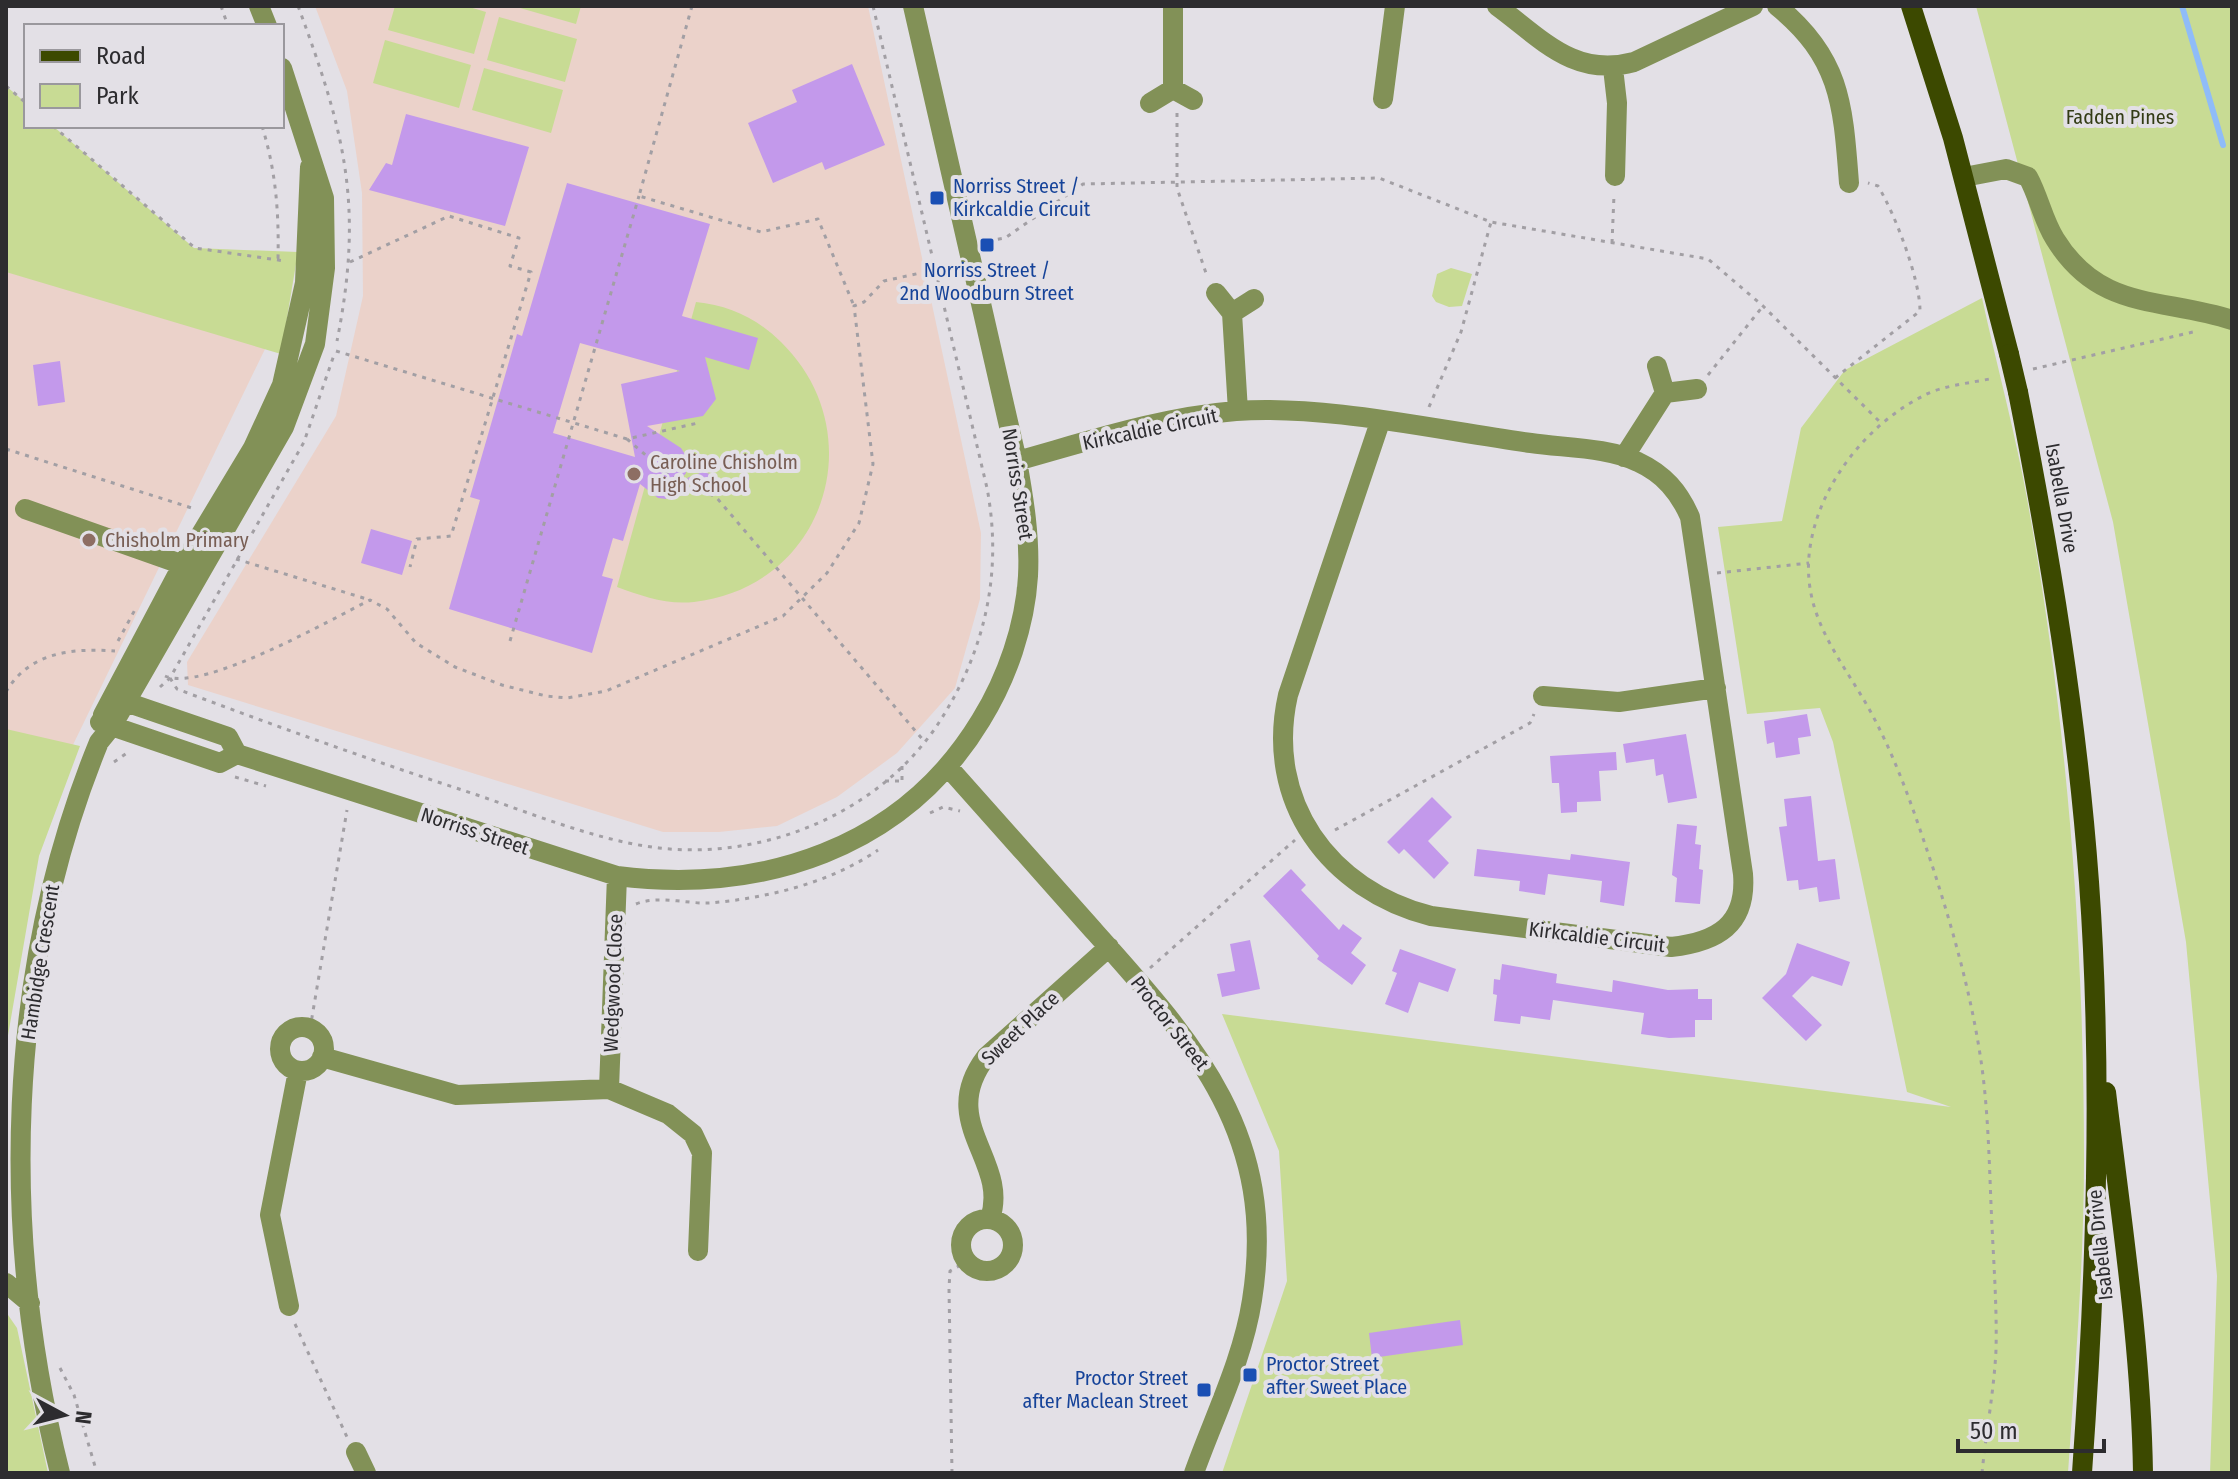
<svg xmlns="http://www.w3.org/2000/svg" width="2238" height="1479" font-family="'Fira Sans Condensed',sans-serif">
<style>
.education{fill:#ebd2ca}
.green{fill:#c8db94}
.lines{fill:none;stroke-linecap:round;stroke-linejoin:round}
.stream{stroke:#8fbcf8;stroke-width:6}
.building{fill:#c399eb;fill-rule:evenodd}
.path{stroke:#a29fa4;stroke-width:3;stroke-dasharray:4 6;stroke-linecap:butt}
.minor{stroke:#829157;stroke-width:20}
.major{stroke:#3c4900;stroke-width:20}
.major-bridge{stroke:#3c4900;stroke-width:20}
.transit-dot{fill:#1a4fb4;stroke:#e3e0e6;stroke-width:3}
.education-dot{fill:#8d6e63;stroke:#e3e0e6;stroke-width:3}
.labels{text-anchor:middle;stroke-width:8;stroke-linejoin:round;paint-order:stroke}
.park-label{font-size:20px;fill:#333c15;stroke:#e3e0e6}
.transit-label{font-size:20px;fill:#164399;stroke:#e3e0e6;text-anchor:start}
.street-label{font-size:20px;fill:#2d2c2f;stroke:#e3e0e6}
.education-label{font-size:20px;fill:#785e54;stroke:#e3e0e6;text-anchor:start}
</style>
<rect width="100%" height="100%" fill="#e3e0e6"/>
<path class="education" d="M315 6H868L981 533 980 599 955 688 897 753 837 797 777 826 719 832H663L188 685 187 662 336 416 363 296 362 193 347 91Z
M6 271 266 347 70 751 6 733Z"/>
<path class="green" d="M395 6H466L486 12 474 54 388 30Z
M513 6H581L576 24Z
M1976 6H2232V1473H2210L2217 1276 2186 942 2113 522Z
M499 17 577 39 565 82 487 60Z
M385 40 471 65 459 108 373 83Z
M484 68 563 90 551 133 472 110Z
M6 86 26 103V126H53L194 248 298 252 281 354 6 272Z
M1451 268 1472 274 1462 306 1449 307 1436 302 1432 296 1437 274Z
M1982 298C1997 367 2016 435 2028 504 2067 720 2084 941 2084 1159 2084 1264 2075 1369 2068 1473H1222L1287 1281 1279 1151 1222 1014 1951 1107 1907 1092 1833 742 1820 708 1747 714 1718 527 1782 521 1801 428 1845 370Z
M696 302C729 305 758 319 781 342 874 433 825 587 694 602 666 605 642 596 617 587Z
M6 729 80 746 39 856 6 1047Z
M6 1312 17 1328 48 1473H6Z"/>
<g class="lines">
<path class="stream" d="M2182 6 2223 145"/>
</g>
<path class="building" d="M852 64 885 145 825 170 822 162 773 183 748 123 797 102 792 90Z
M406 114 529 147 505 226 369 190 386 163 392 165Z
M567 183 710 224 682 316 758 338 749 370 705 357 716 399 703 416 647 426 681 448 686 456V473L666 499 658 498 640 484 623 541 613 538 602 576 613 579 592 653 449 609 480 500 470 497 517 334 522 336ZM580 343 680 371 621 384 635 457 553 433Z
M60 361 65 402 38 406 33 365Z
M703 472 710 474 715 483 707 493 697 491 687 478Z
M371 529 412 541 402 575 361 563Z
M1807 714 1811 736 1798 738 1800 754 1776 758 1774 742 1767 744 1764 721Z
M1686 734 1697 798 1668 803 1663 774 1656 776 1654 759 1626 763 1623 744Z
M1616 752 1617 770 1599 771 1601 801 1577 802V812L1561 813 1559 783H1552L1550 756Z
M1811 796 1818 861 1835 859 1840 899 1819 902 1817 887 1799 890 1798 880 1787 881 1779 827 1787 826 1784 799Z
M1432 797 1452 817 1428 841 1449 863 1434 879 1404 849 1399 854 1387 842Z
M1677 824 1697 826 1695 844 1701 845 1699 869 1703 870 1700 904 1675 902 1677 878 1672 875Z
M1477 849 1570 860 1571 854 1630 862 1624 906 1600 902 1602 881 1548 874 1545 895 1519 891 1520 881 1474 876Z
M1291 869 1306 885 1301 890 1339 930 1343 924 1362 938 1351 953 1366 965 1352 985 1317 959 1319 956 1263 896Z
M1250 940 1260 989 1222 997 1217 974 1235 971 1230 944Z
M1797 943 1850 962 1842 986 1812 976 1792 996 1822 1025 1806 1041 1762 998 1786 974Z
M1400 949 1456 969 1448 992 1419 982 1408 1013 1385 1004 1397 973 1392 971Z
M1502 964 1557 974 1556 983 1612 992 1613 980 1668 990 1698 989V999H1712V1020H1695V1037L1669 1038 1641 1034 1644 1013 1553 1000 1550 1020 1521 1016 1520 1024 1494 1021 1497 995 1493 994 1494 979 1500 980Z
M1460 1320 1463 1345 1372 1358 1369 1333Z"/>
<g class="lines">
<path class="path" d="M221 6 228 26
M298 6C345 133 364 205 337 341
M692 6 639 196 761 232 818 219 854 306
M6 86 26 103
M1177 113V188L1207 276
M53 126 195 248 285 261
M262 126C276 171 279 213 278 259
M988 241 1005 238 1083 184 1379 178 1491 222 1708 259 1763 306 1882 424
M1612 243 1614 195
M350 262 449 216 519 238 510 266 531 272 451 536 417 539 410 567
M336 351 627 439 698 423
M2033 369 2193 332
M1708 375 1763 306
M1835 378 1920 311C1920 279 1895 214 1878 186L1868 183
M1429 407 1461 332 1491 222
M627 439 670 476 716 497 924 741
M6 449 195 509
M236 559 370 600
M1717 573 1809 563
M118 641 137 606
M510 641 639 196
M165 676C202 693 332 619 370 600L387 609 416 643 455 667 502 685 546 696 567 698 606 691 783 616 827 573 859 523 873 464 854 306 864 302 884 281 952 266
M170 678 177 689C270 724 362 757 456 788 522 809 591 840 659 848 765 860 879 813 938 724 985 652 1003 573 987 488L873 6
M160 687 170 678 304 442 335 352
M6 692C29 652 72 648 115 651
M114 762 127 753
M902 766V782
M235 777 266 786
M885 781H901
M930 813 943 807 960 811
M1335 830 1530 723 1534 714
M636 904C658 895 687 904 710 903 767 898 830 883 878 850
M1150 968 1295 840
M310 1029 347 810
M295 1324 347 1437
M60 1368 74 1395 97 1473
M952 1473 949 1288 950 1271 966 1262
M1982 1473C1986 1432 1994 1391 1996 1350 1997 1309 1994 1268 1992 1226 1989 1167 1989 1107 1979 1048 1969 987 1952 927 1933 868 1917 820 1900 769 1877 724 1849 667 1803 624 1809 556 1815 490 1864 426 1923 396 1943 385 1972 383 1994 378"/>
<path class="minor" d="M259 6 267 26
M1497 6C1542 39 1574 78 1634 62L1753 6
M1777 6C1841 58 1843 105 1849 183
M1613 68 1617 103 1615 176
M1173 89 1193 100
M1383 99 1395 6
M1150 103 1173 89V6
M1964 177 2006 169 2028 177C2039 197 2043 220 2055 239 2100 312 2162 297 2232 320
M1216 293 1232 313 1238 411
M1232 313 1254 299
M1665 393 1697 389
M1624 457 1665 393 1657 366
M1017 461C1089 441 1161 417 1236 411 1325 404 1441 431 1531 443 1564 448 1608 447 1638 462 1664 474 1679 492 1690 517L1743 874C1747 925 1717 942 1671 947L1431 916C1329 890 1264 801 1288 695L1380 422
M25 509 195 569
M1543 696 1619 702 1716 688
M114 698 228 737 237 754
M103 715 183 564 253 448 282 385 305 283 310 167
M100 722 220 763 237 754 617 876C762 894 903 849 981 720 1007 678 1025 626 1028 576 1030 537 1024 500 1017 461L913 6
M949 768C997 822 1046 877 1094 931 1196 1045 1278 1136 1252 1300 1243 1359 1214 1417 1194 1473
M280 1049a22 22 0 1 1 44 0a22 22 0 1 1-44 0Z
M322 1057 457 1095 609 1089 668 1114 693 1134 702 1153 698 1251
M609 1089 617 876
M990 1219C1010 1160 936 1123 986 1057L1109 947
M961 1245a26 26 0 1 1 52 0a26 26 0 1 1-52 0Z
M6 1283 30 1303
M289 1306 270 1215 298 1071
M356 1452 366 1473
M60 1473C0 1235 5 971 99 742L112 726 284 427 315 344 325 268 324 198 282 68"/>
<path class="major" d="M1911 6 1953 138 2009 354
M2018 392C2050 554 2077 717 2089 882 2103 1078 2096 1277 2082 1473
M2106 1092C2121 1218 2141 1345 2143 1473"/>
<path class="major-bridge" d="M2009 354 2018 392"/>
</g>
<g class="transit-dot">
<rect x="929" y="190" width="16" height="16" rx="4"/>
<rect x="979" y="237" width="16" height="16" rx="4"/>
<rect x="1242" y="1367" width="16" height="16" rx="4"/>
<rect x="1196" y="1382" width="16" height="16" rx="4"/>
</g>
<g class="education-dot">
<circle cx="634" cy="474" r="8"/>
<circle cx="89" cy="540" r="8"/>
</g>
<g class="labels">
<g class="park-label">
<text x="2120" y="124">Fadden Pines</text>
</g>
<g class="transit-label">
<text x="953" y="193">Norriss Street /<tspan x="953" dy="23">Kirkcaldie Circuit</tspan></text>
<text x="987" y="277" text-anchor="middle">Norriss Street /<tspan x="987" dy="23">2nd Woodburn Street</tspan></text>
<text x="1266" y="1371">Proctor Street<tspan x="1266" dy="23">after Sweet Place</tspan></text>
<text x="1188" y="1385" text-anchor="end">Proctor Street<tspan x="1188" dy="23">after Maclean Street</tspan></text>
</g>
<g class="street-label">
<text transform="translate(1150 429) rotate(-12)" y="7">Kirkcaldie Circuit</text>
<text transform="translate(1018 484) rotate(81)" y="7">Norriss Street</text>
<text transform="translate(2062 498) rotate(80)" y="7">Isabella Drive</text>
<text transform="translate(475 831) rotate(18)" y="7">Norriss Street</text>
<text transform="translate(1597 937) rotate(7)" y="7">Kirkcaldie Circuit</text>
<text transform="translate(40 962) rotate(-81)" y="7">Hambidge Crescent</text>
<text transform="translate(613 983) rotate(-88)" y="7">Wedgwood Close</text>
<text transform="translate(1170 1023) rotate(52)" y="7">Proctor Street</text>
<text transform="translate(1020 1028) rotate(-43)" y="7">Sweet Place</text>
<text transform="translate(2100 1245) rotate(-96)" y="7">Isabella Drive</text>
</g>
<g class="education-label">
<text x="650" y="469">Caroline Chisholm<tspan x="650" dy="23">High School</tspan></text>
<text x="105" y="547">Chisholm Primary</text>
</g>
</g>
<rect width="2238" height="1479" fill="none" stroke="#2d2c2f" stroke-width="16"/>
<rect x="24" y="24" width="260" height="104" fill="#e3e0e6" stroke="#9a989d" stroke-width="2"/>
<rect x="40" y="50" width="40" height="12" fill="#3c4900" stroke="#9a989d" stroke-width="2"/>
<text x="96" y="64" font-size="24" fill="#2d2c2f">Road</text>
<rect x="40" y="84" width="40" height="24" fill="#c8db94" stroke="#9a989d" stroke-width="2"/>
<text x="96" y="104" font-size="24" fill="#2d2c2f">Park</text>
<g transform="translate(64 1415) rotate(97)" stroke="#e3e0e6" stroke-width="6" paint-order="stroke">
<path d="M0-6L14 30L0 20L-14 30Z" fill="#2d2c2f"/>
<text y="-12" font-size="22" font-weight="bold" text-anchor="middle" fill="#2d2c2f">N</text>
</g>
<path d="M1958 1439v12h146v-12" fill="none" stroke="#2d2c2f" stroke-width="4"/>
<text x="1970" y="1439" font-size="24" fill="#2d2c2f" stroke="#e3e0e6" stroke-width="6" paint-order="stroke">50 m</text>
</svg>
